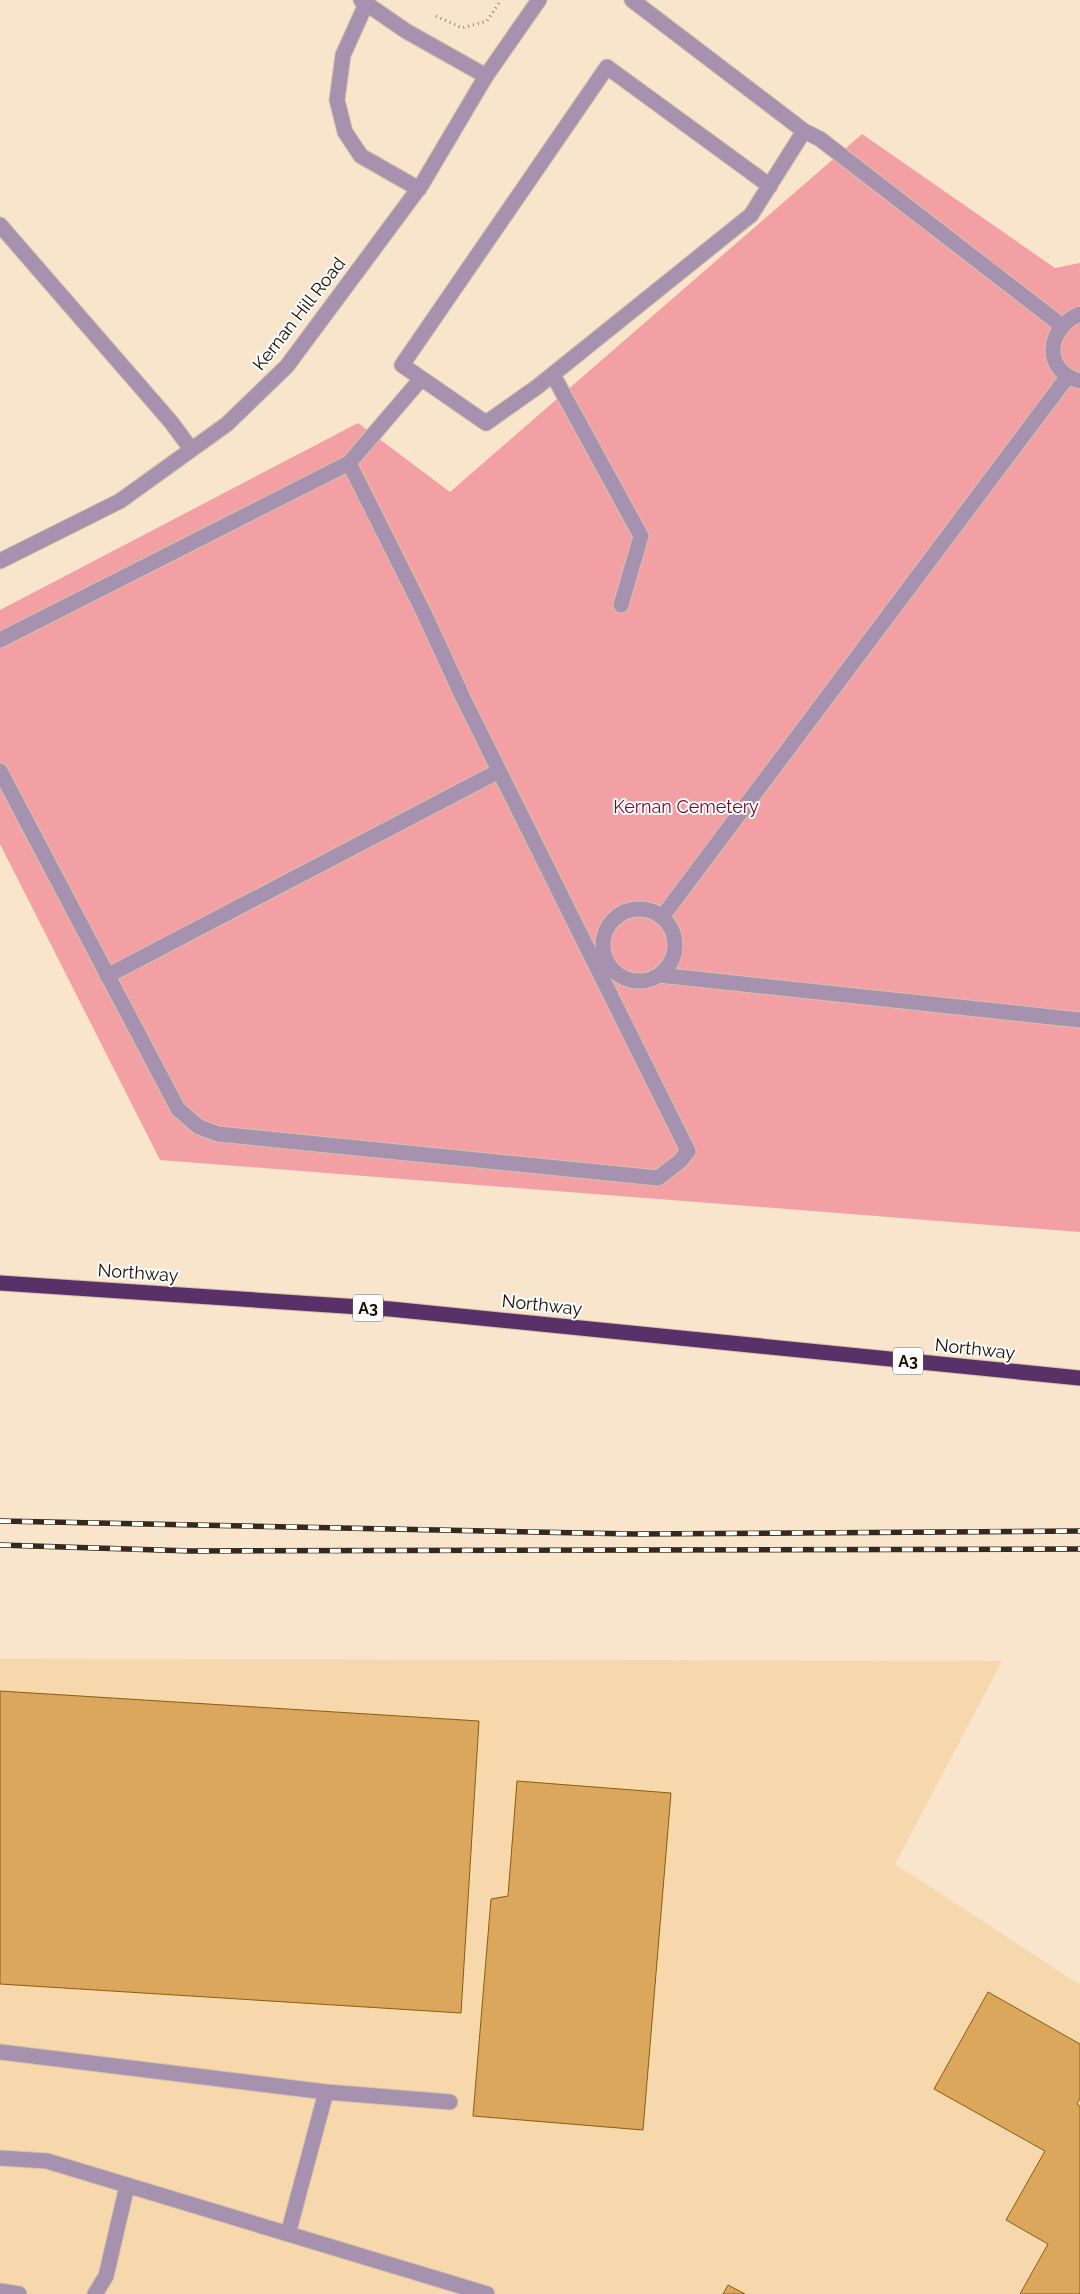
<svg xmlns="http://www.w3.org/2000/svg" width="1080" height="2294" font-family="Raleway,sans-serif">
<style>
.built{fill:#f7d7ac}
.green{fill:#f3a0a5}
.building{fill:#daa75c;stroke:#885e11}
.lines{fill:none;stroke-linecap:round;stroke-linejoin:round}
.minor-casing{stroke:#d4c2ab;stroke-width:17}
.highway-casing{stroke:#d4c2ab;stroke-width:17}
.path{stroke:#948470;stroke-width:3;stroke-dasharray:1 4;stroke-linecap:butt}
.minor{stroke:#a692ae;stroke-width:15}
.highway{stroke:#593169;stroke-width:15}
.rail-casing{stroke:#37291a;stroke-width:5.5}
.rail{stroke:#fff;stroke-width:4;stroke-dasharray:11;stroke-linecap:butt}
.labels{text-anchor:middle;stroke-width:4;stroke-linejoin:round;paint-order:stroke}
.shield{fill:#fff;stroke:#5f564c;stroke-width:1}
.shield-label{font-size:16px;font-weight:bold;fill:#1a0d00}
.street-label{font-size:18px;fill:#1a0d00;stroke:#fff}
.park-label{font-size:18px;fill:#770825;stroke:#fff}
</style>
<rect width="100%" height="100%" fill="#f8e5cb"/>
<path class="built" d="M0 1659 1002 1661 895 1864 1080 1985V2294H0Z"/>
<path class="green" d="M862 134 1055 268 1080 263V1232L160 1160 0 844V610L358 423 450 492Z"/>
<path class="building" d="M0 1691 479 1721 461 2013 0 1984Z
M517 1781 671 1793 643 2130 473 2116 491 1899 508 1896Z
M988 1992 1080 2044V2098L1077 2104 1080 2106V2294H1020L1048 2244 1006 2220 1045 2151 934 2089Z
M728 2285 745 2294H723Z"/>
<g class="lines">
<defs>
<path id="minor" d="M361 0 406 31 486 76
M632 0 804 131 751 215 537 387 486 423 402 365 607 67 770 186
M366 4 343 55 337 100 345 132 361 156 419 189
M804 131 820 139 1061 325
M0 225 171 422 191 449
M1080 314C1046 328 1042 371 1080 381
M553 375 641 536 621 605
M0 561 120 501 227 424 287 366 422 184 486 76 539 0
M0 640 349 463 421 379
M0 771 178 1109 199 1127 218 1134 658 1178 680 1161 688 1151 463 698 424 613 349 463
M603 945a36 36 0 1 1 72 0a36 36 0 1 1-72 0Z
M662 917 1068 376
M659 975 1080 1020
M107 976 499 771
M0 2052 326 2092
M0 2158 47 2161 487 2294
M288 2234 326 2092 450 2102
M0 2291 19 2294
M95 2294 106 2276 127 2186"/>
<path id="highway" d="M0 1283 390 1309 1080 1378"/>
</defs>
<use href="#minor" class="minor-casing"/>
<use href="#highway" class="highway-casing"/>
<path class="path" d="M436 16 462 28 487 21 501 0"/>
<use href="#minor" class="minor"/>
<use href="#highway" class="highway"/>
<defs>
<path id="rail" d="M0 1521 634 1534 1080 1531
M0 1545 191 1551 1080 1549"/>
</defs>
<use href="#rail" class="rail-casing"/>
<use href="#rail" class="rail"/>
</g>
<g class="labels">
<g class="shield">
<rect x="353" y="1294.5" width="30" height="27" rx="4"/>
<rect x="893" y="1347.5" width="30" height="27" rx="4"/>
</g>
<g class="shield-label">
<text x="368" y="1314">A3</text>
<text x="908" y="1367">A3</text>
</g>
<g class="street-label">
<text transform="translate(299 314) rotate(-52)" y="6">Kernan Hill Road</text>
<text transform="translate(138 1273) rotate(4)" y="6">Northway</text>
<text transform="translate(542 1305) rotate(6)" y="6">Northway</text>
<text transform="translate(975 1349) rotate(6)" y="6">Northway</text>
</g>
<g class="park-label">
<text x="686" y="813">Kernan Cemetery</text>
</g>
</g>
</svg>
